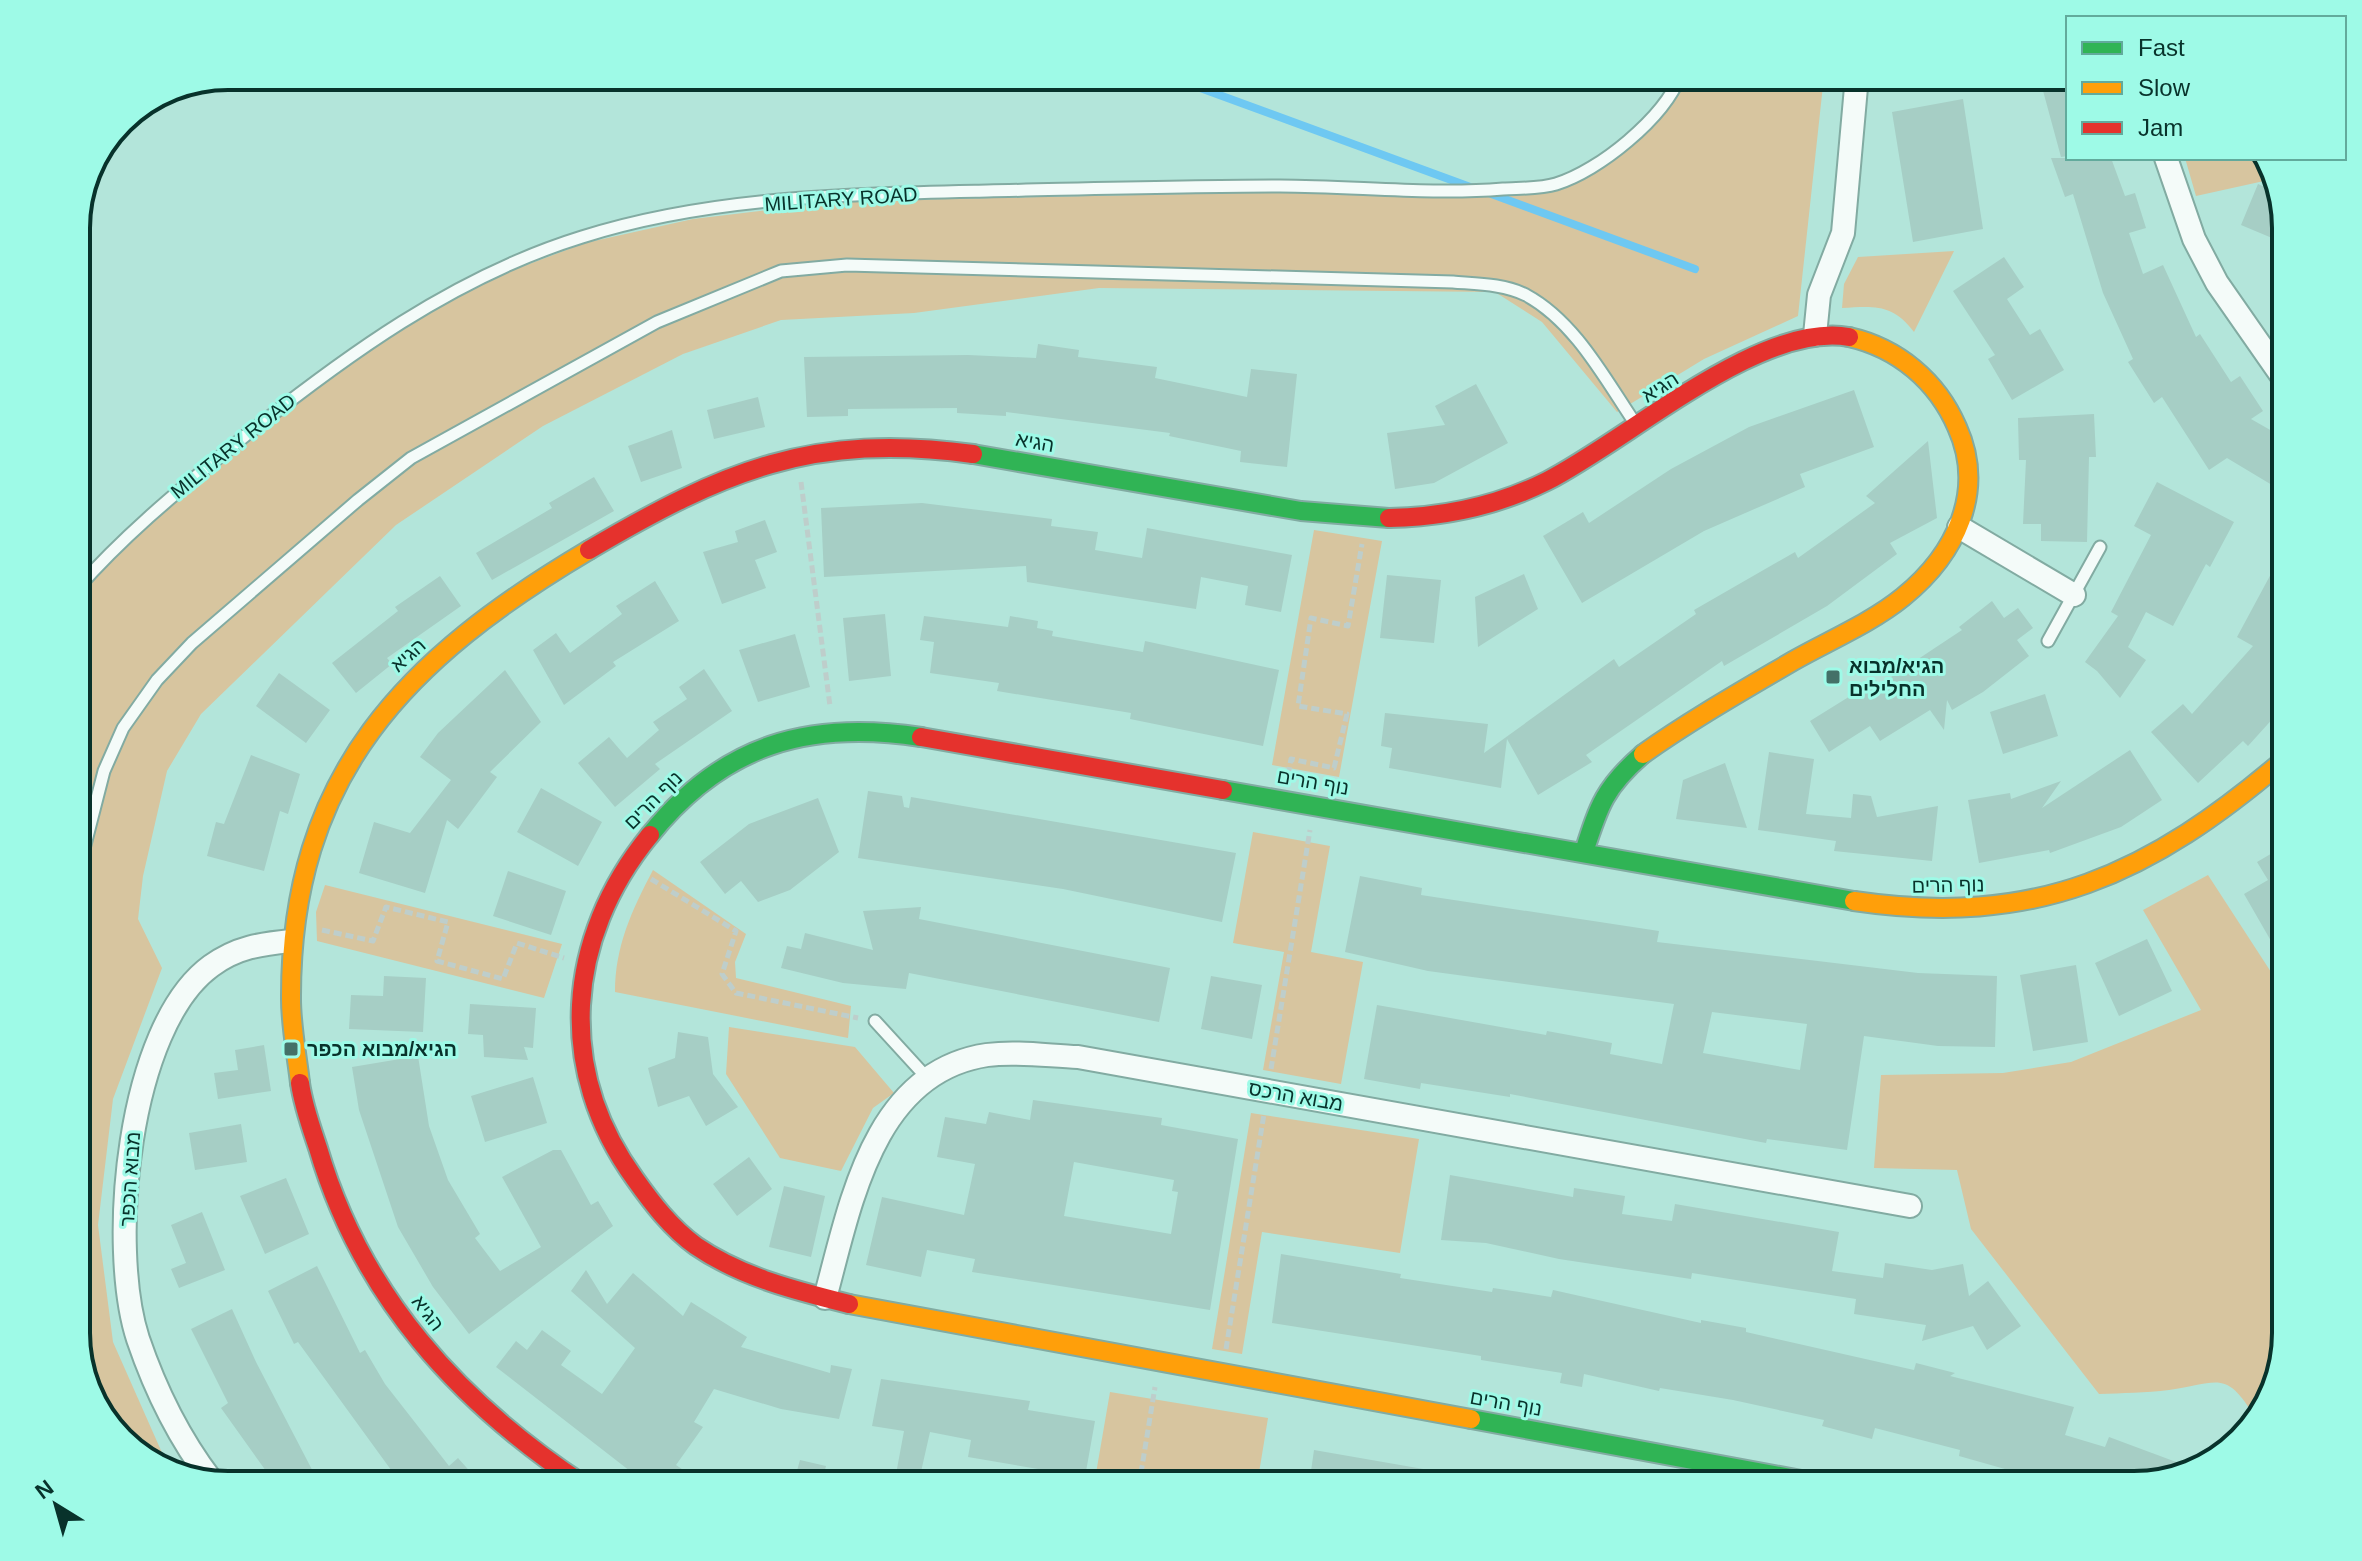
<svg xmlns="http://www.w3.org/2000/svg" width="2362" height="1561" font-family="Arial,'Noto Sans Hebrew',sans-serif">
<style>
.green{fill:#d7c59f}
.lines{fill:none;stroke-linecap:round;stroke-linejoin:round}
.stream{stroke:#6ec8f2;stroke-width:8}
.building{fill:#a6cec5;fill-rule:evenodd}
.lane-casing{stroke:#82aba2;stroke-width:15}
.street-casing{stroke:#82aba2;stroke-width:26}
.fast-casing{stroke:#82aba2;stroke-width:22}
.slow-casing{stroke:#82aba2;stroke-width:22}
.jam-casing{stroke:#82aba2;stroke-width:22}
.path{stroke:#bececb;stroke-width:5;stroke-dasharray:8 4;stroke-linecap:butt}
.lane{stroke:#f4fbf9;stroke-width:11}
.street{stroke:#f4fbf9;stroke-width:22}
.fast{stroke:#30b455;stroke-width:18}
.slow{stroke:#ff9f0a;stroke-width:18}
.jam{stroke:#e5322d;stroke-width:18}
.poi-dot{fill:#447168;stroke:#9efae7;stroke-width:3}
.labels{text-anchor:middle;stroke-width:6;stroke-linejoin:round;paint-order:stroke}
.street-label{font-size:20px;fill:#08322b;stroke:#9efae7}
.poi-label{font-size:20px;font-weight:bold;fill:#08322b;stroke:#9efae7;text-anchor:start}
.rim{fill:none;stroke:#08322b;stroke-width:4}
</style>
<rect width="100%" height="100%" fill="#b3e5da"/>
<path class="green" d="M1687 76H1824L1798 316 1704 359 1617 412 1542 322 1495 292 1099 288 914 313 781 320 683 354 543 426 396 525 201 714 167 771 143 876 138 919 162 968 113 1099 98 1225 113 1342 163 1455 174 1469 144 1460 96 1409 76 1342V599L125 544 309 393 427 312 505 273 585 243 693 219 843 201 1281 192 1472 197 1556 191 1594 172 1637 142 1681 91Z
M2185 158H2267L2273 179 2196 196Z
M1954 251 1914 332C1893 304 1875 306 1842 308L1844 284 1858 257Z
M1314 530 1382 541 1339 777 1272 765Z
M1253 832 1330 846 1311 952 1363 962 1341 1084 1263 1070 1284 952 1233 943Z
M653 870 746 934 735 962 736 978 851 1006 848 1038 615 992C615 946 632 910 653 870Z
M2208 875 2271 972 2286 963V1121L2272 1197 2271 1232 2286 1239V1333L2257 1421C2226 1368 2220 1383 2169 1390 2146 1393 2122 1393 2099 1394L1971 1229 1957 1170 1874 1168 1881 1075 2003 1073 2071 1062 2201 1010 2143 910Z
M325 885 562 944 544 998 317 941 316 912Z
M729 1027 855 1047 894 1093 873 1108 841 1171 780 1158 726 1074Z
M1251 1113 1419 1139 1400 1253 1262 1232 1242 1354 1212 1349Z
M1110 1392 1268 1418 1257 1485H1094Z"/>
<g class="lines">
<path class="stream" d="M1181 76 1192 85 1473 188
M1486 192 1695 269"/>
</g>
<path class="building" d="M2039 76H2068V156L2061 157Z
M1963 99 1983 229 1913 242 1892 112Z
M2051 158H2111L2125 196 2135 193 2146 228 2129 233 2143 274 2163 265 2196 337 2200 334 2231 382 2240 376 2263 411 2251 419 2286 439V473L2277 488 2227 458 2209 470 2162 397 2154 403 2128 362 2133 359 2103 293 2073 194 2065 197Z
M2258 184 2276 192 2283 215 2272 238 2241 225Z
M2004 257 2024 287 2007 299 2030 335 2040 329 2064 370 2012 400 1988 359 1995 355 1953 291Z
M1038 344 1079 350 1078 357 1157 367 1155 378 1247 397 1251 369 1297 374 1287 467 1240 462 1241 451 1169 436 1170 433 1006 412V416L957 413V408L848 409V416L807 417 804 357 968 355 1036 358Z
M1476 384 1508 443 1434 483 1395 489 1387 433 1445 425 1435 406Z
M1854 390 1874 447 1800 474 1805 487 1704 531 1582 603 1543 536 1583 512 1589 523 1671 469 1749 427Z
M758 397 765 427 714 439 707 410Z
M2094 414 2096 457H2089L2087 542 2041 541V524H2023L2026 460H2019L2018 418Z
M672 430 682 468 641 482 628 446Z
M1928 441 1937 518 1890 543 1897 554 1827 606 1724 666 1722 661 1586 755 1592 762 1538 795 1507 739 1501 788 1389 768 1392 748 1381 746 1385 713 1488 724 1484 753 1614 659 1619 667 1696 614 1694 610 1795 552 1798 558 1875 503 1866 496Z
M594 477 614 511 492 580 476 553 552 508 549 503Z
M2157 482 2234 522 2210 567 2206 564 2173 626 2146 612 2128 647 2146 660 2120 698 2097 671 2085 662 2118 616 2111 612 2151 535 2134 526Z
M922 503 1052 519 1051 526 1098 532 1095 550 1142 558 1147 528 1292 555 1281 612 1245 605 1248 586 1201 577 1196 609 1027 582 1026 566 824 577 821 508Z
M765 520 777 552 755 560 766 588 722 604 703 552 738 542 735 531Z
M2286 546V704L2248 746 2243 741 2198 783 2151 732 2183 704 2192 714 2253 646 2237 637Z
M1524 574 1538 609 1478 647 1475 597Z
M1387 575 1441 580 1434 643 1380 638Z
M440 576 461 606 387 658 392 664 356 693 332 663 398 611 395 607Z
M655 581 679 621 613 662 616 666 564 705 533 650 556 633 570 653 622 614 616 606Z
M1992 601 2004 618 2018 608 2033 628 2017 640 2029 656 1983 692 1952 710 1947 700 1944 730 1930 710 1880 741 1870 726 1829 752 1810 721 1876 680 1879 685 1962 630 1959 627Z
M885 614 891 676 849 681 843 618Z
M924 616 1008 627 1010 616 1038 621 1037 628 1053 631 1052 636 1143 652 1145 641 1279 670 1263 746 1130 719 1131 713 997 691 999 683 930 673 934 642 920 640Z
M795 634 810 687 758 702 739 650Z
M704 669 732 711 655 764 660 769 615 807 578 763 609 737 627 758 659 730 653 722 687 699 679 687Z
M505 670 541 722 490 772 497 777 458 829 447 820 425 893 359 873 374 822 410 833 451 780 420 757 438 733Z
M279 673 330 710 306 743 256 706Z
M2045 694 2058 736 2003 754 1990 712Z
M2130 750 2162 800 2121 827 2050 853 2049 850 1979 863 1968 800 2010 793 2011 799 2061 781 2042 808Z
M1769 752 1814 759 1806 814 1851 818 1853 794 1871 796 1877 817 1938 806 1932 861 1834 851 1836 841 1758 830Z
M251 755 300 774 288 814 280 811 264 871 207 856 216 822 224 824Z
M1725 763 1747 828 1676 819 1683 780Z
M541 788 602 822 578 866 517 832Z
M868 791 902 796 904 807 909 808 911 797 1236 853 1222 922 1063 889 858 858Z
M818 798 839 852 790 890 758 902 741 881 725 894 700 862 749 824Z
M2286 845V967L2244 894 2268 880 2257 862Z
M508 871 566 891 551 935 493 916Z
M1360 876 1422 888 1421 895 1659 931 1657 942 1918 973 1997 976 1995 1047 1938 1046 1864 1036 1847 1150 1767 1139 1766 1143 1510 1094V1097L1421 1083 1420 1089 1364 1079 1377 1005 1546 1035 1547 1031 1612 1043 1610 1054 1662 1064 1674 1004 1428 971 1345 952ZM1712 1012 1807 1024 1800 1070 1703 1053Z
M921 907 919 919 1170 968 1159 1022 909 973 906 989 843 983 781 968 787 946 801 949 805 933 873 950 863 911Z
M2147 939 2172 991 2119 1016 2095 963Z
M2076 965 2088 1042 2033 1051 2020 975Z
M384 976 426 978 423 1032 349 1029 351 995 383 996Z
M1211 976 1262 985 1252 1039 1201 1029Z
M470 1004 536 1008 533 1048 524 1047 528 1060 484 1057 483 1035 468 1034Z
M678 1032 708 1037 713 1074 738 1107 706 1126 689 1096 658 1107 648 1068 675 1058Z
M264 1045 271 1091 218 1099 214 1073 238 1070 235 1050Z
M418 1056 429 1126 448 1180 480 1234 475 1238 500 1271 541 1247 502 1177 553 1150H561L591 1205 598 1201 613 1226 469 1334 433 1287 398 1227 359 1110 352 1067Z
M533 1077 547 1123 485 1142 471 1096Z
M1033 1100 1162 1118 1161 1125 1238 1139 1210 1310 972 1272 975 1259 927 1250 921 1277 866 1265 882 1197 964 1215 975 1164 937 1157 945 1117 986 1124 989 1112 1030 1120ZM1074 1162 1174 1180 1172 1191 1178 1192 1171 1234 1064 1216Z
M241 1124 247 1162 195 1170 189 1133Z
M749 1157 772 1189 737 1216 713 1184Z
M1450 1175 1573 1197 1574 1188 1625 1196 1622 1214 1672 1221 1675 1204 1839 1232 1832 1271 1883 1278 1885 1263 1932 1270 1963 1264 1969 1296 1988 1281 2021 1326 1987 1350 1973 1326 1922 1341 1926 1325 1854 1314 1856 1299 1692 1273 1691 1279 1559 1259 1486 1243 1441 1240Z
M286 1178 309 1234 265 1254 240 1196Z
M784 1186 825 1196 811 1257 769 1247Z
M202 1212 225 1270 179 1288 171 1269 186 1263 171 1225Z
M1281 1254 1401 1274 1400 1278 1492 1292 1493 1288 1551 1297 1553 1290 1701 1323V1320L1746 1328V1332L1914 1370 1916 1363 1955 1373 1950 1376 2074 1407 2065 1435 2105 1447 2109 1437 2195 1469 2134 1485H2061L1959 1456 1960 1450 1875 1428 1872 1439 1822 1426 1824 1420 1733 1400 1660 1388 1659 1391 1584 1374 1582 1387 1560 1383 1562 1373 1481 1360V1356L1272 1323Z
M317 1266 360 1353 365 1350 385 1384 449 1466 458 1458 482 1485H402L298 1342 294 1344 268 1291Z
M586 1270 607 1304 633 1273 683 1316 691 1302 747 1337 741 1347 830 1373 831 1365 852 1369 839 1419 781 1409 714 1389 694 1422 703 1427 676 1465 705 1485H648L496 1367 516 1341 527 1350 542 1330 571 1351 561 1365 602 1394 635 1348 571 1291Z
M232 1309 256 1362 320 1485H276L221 1408 228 1403 191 1329Z
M881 1379 1030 1401 1028 1410 1095 1421 1085 1477 968 1457 971 1440 930 1432 918 1485H894L904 1431 872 1426Z
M1314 1450 1452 1474 1451 1485H1309Z
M800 1460 826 1466 821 1485H793Z"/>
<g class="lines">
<defs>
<path id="lane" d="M76 590C126 533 182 488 240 440 344 357 453 277 582 237 711 196 853 194 987 191 1085 189 1183 186 1280 186 1354 186 1429 195 1503 189 1519 188 1540 189 1556 184 1599 171 1664 118 1680 76
M2048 641 2100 547
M76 880 104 771 123 728 157 680 192 643 358 500 411 458 657 322 781 271 847 265 1453 282C1477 284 1504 284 1526 295 1576 322 1606 381 1637 426
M875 1021 929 1080"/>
<path id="street" d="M2166 158 2194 239 2217 283 2286 382
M1815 335 1819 295 1843 233 1857 76
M1959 527 2074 595
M825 1298C850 1207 872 1072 987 1055 1017 1051 1049 1056 1078 1057L1910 1206
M211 1480C179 1438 155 1389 138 1339 108 1247 127 1027 211 966 237 947 261 944 291 941"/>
<path id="fast" d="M973 454 1301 511 1389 518
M1223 790 1854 901
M650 835C723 744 809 720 921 737
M1584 852C1599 805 1605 787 1643 754
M1471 1419 1828 1485"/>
<path id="slow" d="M1643 754C1691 720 1742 691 1793 661 1828 641 1871 623 1903 597 1956 554 1986 491 1957 427 1937 381 1898 348 1849 337
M1854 901C2036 928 2150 875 2286 758
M300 1083C297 1056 291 1027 291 999 290 774 407 658 589 550
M849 1304 1471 1419"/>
<path id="jam" d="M1389 518C1445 517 1497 506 1547 481 1628 440 1760 321 1849 337
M589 550C723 471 813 432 973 454
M921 737 1223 790
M650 835C565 939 556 1070 635 1179 652 1203 671 1228 696 1246 741 1277 797 1291 849 1304
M300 1083C303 1105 311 1127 318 1148 361 1295 458 1402 584 1485"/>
</defs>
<use href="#lane" class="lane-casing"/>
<use href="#street" class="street-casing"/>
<use href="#fast" class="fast-casing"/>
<use href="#slow" class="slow-casing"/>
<use href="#jam" class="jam-casing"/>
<path class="path" d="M801 482 830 706
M1288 775 1291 759 1334 768 1347 714 1298 706 1311 618 1348 626 1362 544
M651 879 736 931 722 974 736 993 858 1018
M322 930 373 941 386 907 448 922 437 961 503 979 517 943 564 958
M1271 1069 1310 830
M1226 1349 1264 1114
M1139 1485 1155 1387"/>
<use href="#lane" class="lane"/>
<use href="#street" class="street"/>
<use href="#fast" class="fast"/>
<use href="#slow" class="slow"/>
<use href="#jam" class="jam"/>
</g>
<g class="poi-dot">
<rect x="1825" y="669" width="16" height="16" rx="4"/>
<rect x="283" y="1041" width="16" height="16" rx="4"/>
</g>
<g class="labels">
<g class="street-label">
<text transform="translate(841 199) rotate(-4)" y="7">MILITARY ROAD</text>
<text transform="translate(1660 387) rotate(-32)" y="7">הגיא</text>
<text transform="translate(1035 442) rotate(10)" y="7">הגיא</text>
<text transform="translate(233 446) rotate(-39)" y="7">MILITARY ROAD</text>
<text transform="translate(408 655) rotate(-42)" y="7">הגיא</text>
<text transform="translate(1313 782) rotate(10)" y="7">נוף הרים</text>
<text transform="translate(653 800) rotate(-45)" y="7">נוף הרים</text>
<text transform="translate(1948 885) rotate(-1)" y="7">נוף הרים</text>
<text transform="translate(1296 1096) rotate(10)" y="7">מבוא הרכס</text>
<text transform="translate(130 1179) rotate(-86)" y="7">מבוא הכפר</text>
<text transform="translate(428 1313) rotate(53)" y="7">הגיא</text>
<text transform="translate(1506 1403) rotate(10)" y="7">נוף הרים</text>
</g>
<g class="poi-label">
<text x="1849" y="673">הגיא/מבוא<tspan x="1849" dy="23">החלילים</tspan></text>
<text x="307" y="1056">הגיא/מבוא הכפר</text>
</g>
</g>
<path d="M0 0H2362V1561H0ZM228 90H2134A138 138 0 0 1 2272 228V1333A138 138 0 0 1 2134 1471H228A138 138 0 0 1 90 1333V228A138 138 0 0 1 228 90Z" fill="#9efae7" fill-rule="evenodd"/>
<path class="rim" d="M228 90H2134A138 138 0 0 1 2272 228V1333A138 138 0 0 1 2134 1471H228A138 138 0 0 1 90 1333V228A138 138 0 0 1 228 90Z"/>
<rect x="2066" y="16" width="280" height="144" fill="#9efae7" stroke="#62aa9c" stroke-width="2"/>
<rect x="2082" y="42" width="40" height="12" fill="#30b455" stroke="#62aa9c" stroke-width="2"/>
<text x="2138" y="56" font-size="24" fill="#08322b">Fast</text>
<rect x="2082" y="82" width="40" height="12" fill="#ff9f0a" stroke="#62aa9c" stroke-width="2"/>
<text x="2138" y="96" font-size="24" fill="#08322b">Slow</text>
<rect x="2082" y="122" width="40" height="12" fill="#e5322d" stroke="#62aa9c" stroke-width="2"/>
<text x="2138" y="136" font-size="24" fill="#08322b">Jam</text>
<g transform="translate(56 1505) rotate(323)" stroke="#9efae7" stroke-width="6" paint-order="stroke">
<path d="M0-6L14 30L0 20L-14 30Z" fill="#08322b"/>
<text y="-12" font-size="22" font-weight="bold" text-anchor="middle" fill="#08322b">N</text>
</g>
</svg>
